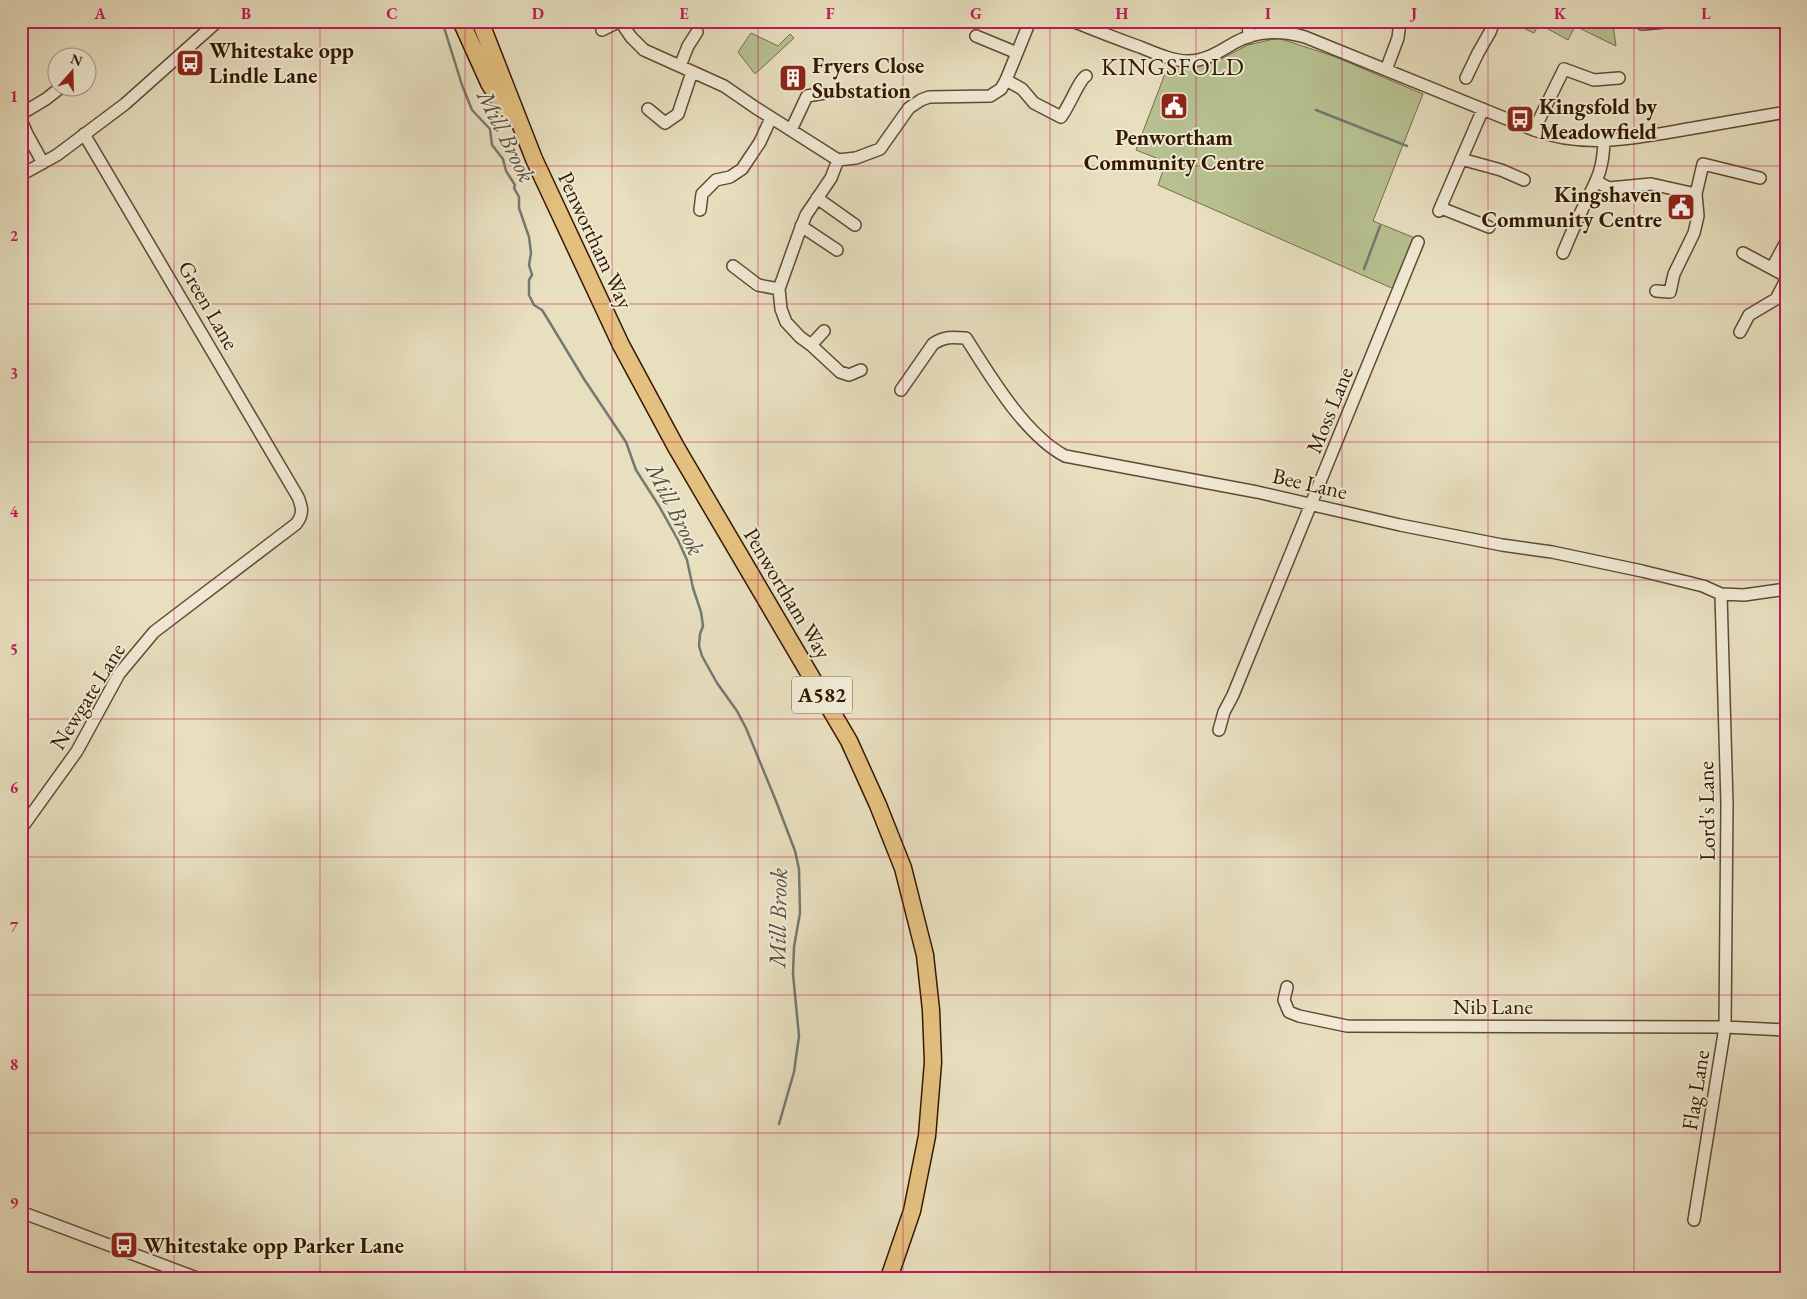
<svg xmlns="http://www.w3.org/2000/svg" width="1807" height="1299" font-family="'EB Garamond',serif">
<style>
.green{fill:#b7c191;stroke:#766d48}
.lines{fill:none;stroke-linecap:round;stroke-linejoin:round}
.stream{stroke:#727a71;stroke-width:2.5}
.minor-casing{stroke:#614a30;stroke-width:14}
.highway-casing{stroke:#341900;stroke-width:19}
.minor{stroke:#f0ead5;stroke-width:11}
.highway{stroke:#e4c080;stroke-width:16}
.grid{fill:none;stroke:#c2185b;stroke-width:1;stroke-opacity:0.55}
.labels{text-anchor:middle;stroke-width:4;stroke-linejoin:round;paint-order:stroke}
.shield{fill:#f0ead5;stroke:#6c5840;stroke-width:1}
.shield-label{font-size:21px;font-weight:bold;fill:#341900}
.poi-label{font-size:22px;font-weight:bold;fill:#341900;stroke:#f0ead5;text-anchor:start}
.street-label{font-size:22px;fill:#341900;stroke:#f0ead5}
.neighbourhood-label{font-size:24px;letter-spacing:1px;fill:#341900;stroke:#f0ead5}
.water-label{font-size:24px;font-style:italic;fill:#585142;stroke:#f0ead5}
.neatline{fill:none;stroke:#c2185b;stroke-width:2}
.grid-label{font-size:16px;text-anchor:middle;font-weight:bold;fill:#c2185b}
</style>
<rect width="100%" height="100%" fill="#e8dfbf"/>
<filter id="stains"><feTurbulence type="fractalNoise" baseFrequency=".004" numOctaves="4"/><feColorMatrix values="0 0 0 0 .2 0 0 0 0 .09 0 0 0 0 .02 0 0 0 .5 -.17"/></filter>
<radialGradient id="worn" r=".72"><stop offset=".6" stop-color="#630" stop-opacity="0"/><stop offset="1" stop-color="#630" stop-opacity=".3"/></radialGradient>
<path class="green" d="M1508 21H1615L1617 24 1613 25 1616 46 1575 26 1568 40 1539 24 1534 33Z
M751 33 778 46 790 34 794 38 755 74 738 52Z
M1278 38 1333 56 1423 94 1373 221 1415 238 1394 289 1158 185 1166 162 1136 150 1166 71 1170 66 1198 67 1215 62 1248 45Z"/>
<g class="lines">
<path class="stream" d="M442 21 462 85 472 110 490 129 492 145 503 159 506 171 515 185 514 188 519 197V208L529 237 531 253 529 265 532 275 529 280V295L534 305 542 310 547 318 584 379 626 442 636 470 659 506 678 540 687 560 693 588 701 612 703 626 700 634 699 646 702 656 717 683 737 711 746 728 776 801 795 851 799 869 800 913 794 947 793 974 799 1036 794 1072 779 1124
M1316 110 1407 146
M1364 269 1380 226"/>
<defs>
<path id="minor" d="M1072 21C1095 30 1117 39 1140 47 1155 53 1172 61 1188 61 1206 61 1220 51 1234 43 1257 30 1281 30 1305 37L1534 130C1585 149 1636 138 1688 129 1721 123 1753 118 1786 112
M1248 21 1249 37
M1642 24 1678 21
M602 30 620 21 631 37 644 50 724 86 756 108 838 160 856 158 880 149 909 108 921 100 929 97 990 96 1001 89 1006 80 1030 21
M976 36 1017 53
M680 66 688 46 697 32
M1386 70 1398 38 1400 21
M1466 78 1478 53 1490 32 1494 21
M1006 80 1022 89 1034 103 1061 117C1069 107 1079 80 1086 76
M648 109 665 123 678 114 692 72
M21 114 46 99 60 88
M21 120 27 134 43 163
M791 130 807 96 825 93
M1534 130 1564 69 1594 80 1619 78
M1461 159 1501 170 1524 180
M838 160 831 178 806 215 800 230 779 289 781 309 786 322 800 337 811 345 840 372 849 375 861 370
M21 175 57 155 125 104 218 21
M1597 182 1609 188 1651 184 1696 194
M817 198 855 225
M1441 208 1489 227
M700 210 702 194 716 180 730 177 742 169 760 142 771 118
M1439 211 1483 109
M801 226 837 250
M1563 253C1569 239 1575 224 1582 210 1595 182 1603 174 1604 141
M1743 253 1786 276
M733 266 758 285 779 289
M1772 268 1786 242
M1656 291 1670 292 1674 274 1694 233 1698 216 1696 194 1703 164 1760 178
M1740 332 1749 315 1776 299 1786 280
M811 345 824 331
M901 390 933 344C944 336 953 337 966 338 990 376 1025 435 1065 456L1257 492 1400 525 1502 545 1552 552 1642 571 1703 586 1721 594 1744 595 1786 589
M1219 730 1224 712 1233 695 1418 242
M21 829 77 751 119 674 154 632 296 524C304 514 302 507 298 497L84 134
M1287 987 1284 1000 1289 1012 1299 1016 1347 1026 1725 1027 1786 1030
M21 1212 197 1278
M1694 1220 1725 1027 1727 804 1721 594"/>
<path id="highway" d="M461 21 489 83 508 114
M480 21 534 159 621 345 676 447 849 741 878 805 903 868 925 955 931 1010 933 1062 927 1136 912 1211 889 1278"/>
</defs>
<use href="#minor" class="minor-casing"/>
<use href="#highway" class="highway-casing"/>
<use href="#minor" class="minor"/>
<use href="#highway" class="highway"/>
</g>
<path class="grid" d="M174 21V1278M320 21V1278M465 21V1278M612 21V1278M758 21V1278M903 21V1278M1050 21V1278M1196 21V1278M1342 21V1278M1488 21V1278M1634 21V1278M21 166H1786M21 304H1786M21 442H1786M21 580H1786M21 719H1786M21 857H1786M21 995H1786M21 1133H1786"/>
<defs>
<symbol id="bus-square" viewBox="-11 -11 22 22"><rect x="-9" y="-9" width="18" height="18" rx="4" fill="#8f2418" stroke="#f0ead5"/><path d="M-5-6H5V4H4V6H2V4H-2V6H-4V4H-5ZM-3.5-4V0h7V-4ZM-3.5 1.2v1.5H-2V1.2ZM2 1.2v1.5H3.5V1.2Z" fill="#fff"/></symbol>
<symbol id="building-square" viewBox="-11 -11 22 22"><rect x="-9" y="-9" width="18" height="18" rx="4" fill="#8f2418" stroke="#f0ead5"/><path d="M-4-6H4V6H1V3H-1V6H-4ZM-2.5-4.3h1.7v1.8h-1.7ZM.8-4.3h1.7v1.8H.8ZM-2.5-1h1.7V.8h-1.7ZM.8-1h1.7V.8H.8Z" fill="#fff"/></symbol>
<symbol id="civic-square" viewBox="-11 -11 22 22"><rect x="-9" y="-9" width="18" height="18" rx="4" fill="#8f2418" stroke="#f0ead5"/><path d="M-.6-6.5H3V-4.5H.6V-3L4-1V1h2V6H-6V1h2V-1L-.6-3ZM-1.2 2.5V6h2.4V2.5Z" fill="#fff"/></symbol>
</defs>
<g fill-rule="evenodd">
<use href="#bus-square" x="174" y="47" width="32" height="32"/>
<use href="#building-square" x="777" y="62" width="32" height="32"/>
<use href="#civic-square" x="1158" y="90" width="32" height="32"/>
<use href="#bus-square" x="1504" y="103" width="32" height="32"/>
<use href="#civic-square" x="1665" y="191" width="32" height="32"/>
<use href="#bus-square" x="108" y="1229" width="32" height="32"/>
</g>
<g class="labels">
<rect class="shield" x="792" y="676.5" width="60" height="37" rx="4"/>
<g class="shield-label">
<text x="822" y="702">A582</text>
</g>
<g class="poi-label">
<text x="209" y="58">Whitestake opp<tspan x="209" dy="25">Lindle Lane</tspan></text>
<text x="812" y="73">Fryers Close<tspan x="812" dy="25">Substation</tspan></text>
<text x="1539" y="114">Kingsfold by<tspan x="1539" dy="25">Meadowfield</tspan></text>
<text x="1174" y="145" text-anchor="middle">Penwortham<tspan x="1174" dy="25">Community Centre</tspan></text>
<text x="1662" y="202" text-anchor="end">Kingshaven<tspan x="1662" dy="25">Community Centre</tspan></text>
<text x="143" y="1253">Whitestake opp Parker Lane</text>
</g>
<g class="street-label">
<text transform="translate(596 240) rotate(65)" y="8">Penwortham Way</text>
<text transform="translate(209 305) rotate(60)" y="8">Green Lane</text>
<text transform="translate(1329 410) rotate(-68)" y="8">Moss Lane</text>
<text transform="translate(1310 483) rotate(13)" y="8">Bee Lane</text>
<text transform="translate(788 593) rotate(59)" y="8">Penwortham Way</text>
<text transform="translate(87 696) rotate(-58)" y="8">Newgate Lane</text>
<text transform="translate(1706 811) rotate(-91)" y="8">Lord's Lane</text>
<text x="1493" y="1014">Nib Lane</text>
<text transform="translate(1695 1090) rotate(-81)" y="8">Flag Lane</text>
</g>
<g class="neighbourhood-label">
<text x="1173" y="75">KINGSFOLD</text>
</g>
<g class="water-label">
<text transform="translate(506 136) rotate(63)" y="8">Mill Brook</text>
<text transform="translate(675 509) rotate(63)" y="8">Mill Brook</text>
<text transform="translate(778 918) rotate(-89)" y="8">Mill Brook</text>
</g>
</g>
<rect width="1807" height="1299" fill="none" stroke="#e8dfbf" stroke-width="55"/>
<g transform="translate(72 72) rotate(20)"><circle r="24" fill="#f0ead5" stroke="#a59680"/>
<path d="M0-4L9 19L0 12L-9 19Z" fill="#8f2418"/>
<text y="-8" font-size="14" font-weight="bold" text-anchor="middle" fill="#341900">N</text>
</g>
<rect x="28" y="28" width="1752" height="1244" class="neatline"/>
<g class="grid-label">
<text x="100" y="19">A</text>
<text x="246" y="19">B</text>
<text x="392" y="19">C</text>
<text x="538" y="19">D</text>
<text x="684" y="19">E</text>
<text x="830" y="19">F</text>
<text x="976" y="19">G</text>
<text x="1122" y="19">H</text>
<text x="1268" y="19">I</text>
<text x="1414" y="19">J</text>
<text x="1560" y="19">K</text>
<text x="1706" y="19">L</text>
<text x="14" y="102">1</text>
<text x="14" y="241">2</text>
<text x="14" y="379">3</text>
<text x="14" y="517">4</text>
<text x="14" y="655">5</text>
<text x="14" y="793">6</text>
<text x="14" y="932">7</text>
<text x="14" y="1070">8</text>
<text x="14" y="1208">9</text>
</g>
<rect width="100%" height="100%" filter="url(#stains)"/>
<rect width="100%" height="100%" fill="url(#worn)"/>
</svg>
